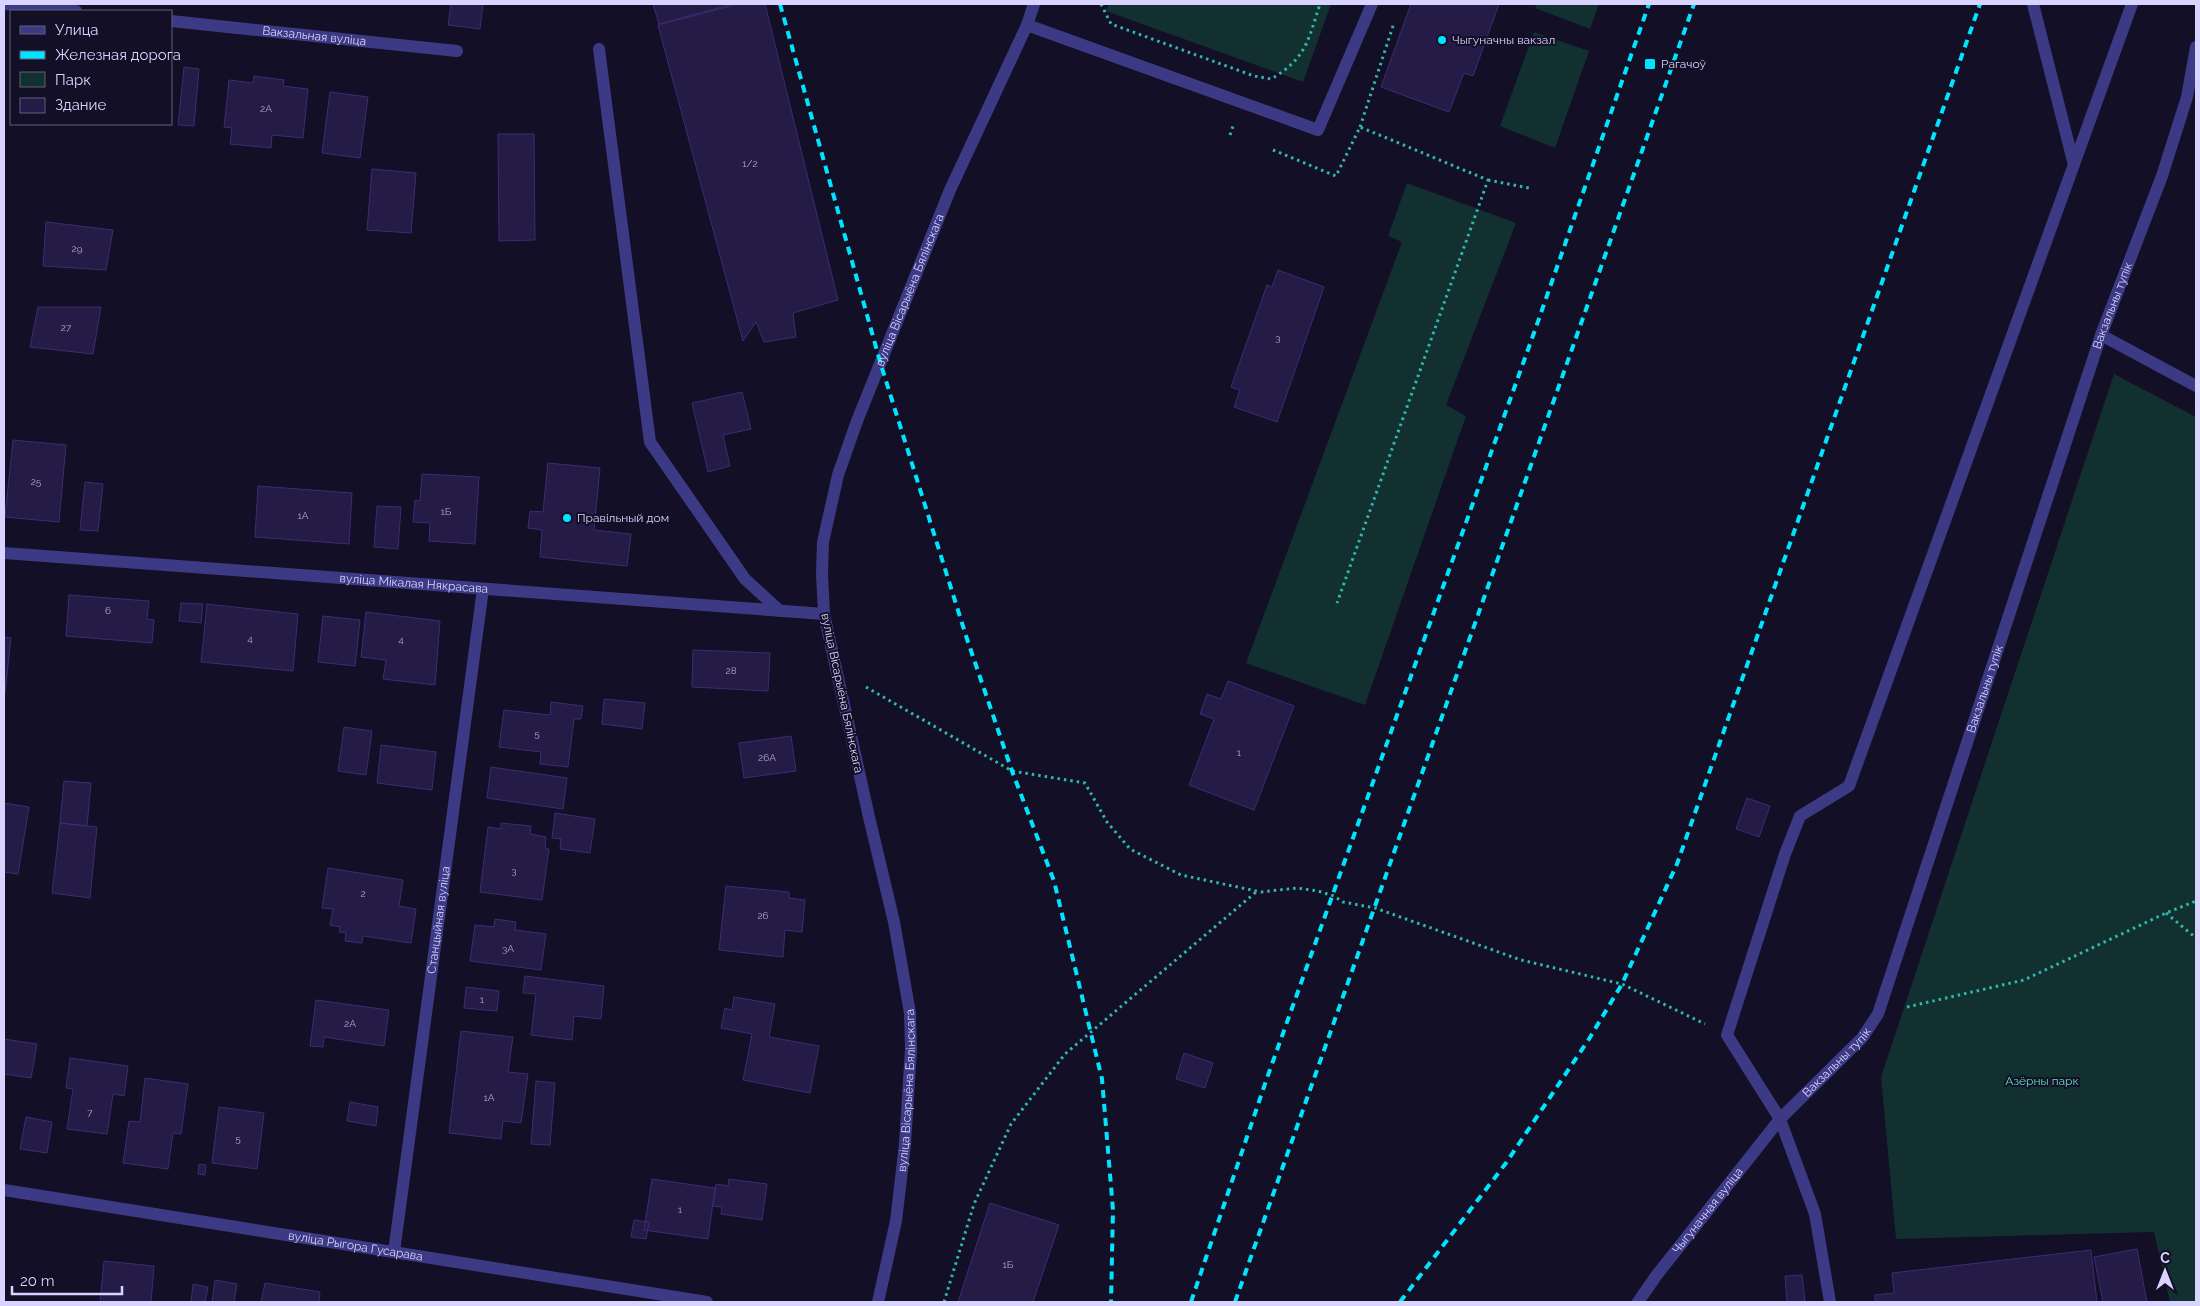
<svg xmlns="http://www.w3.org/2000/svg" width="2200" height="1306" font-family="Raleway,sans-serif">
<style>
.green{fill:#12302f}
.building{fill:#241b47;stroke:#3b2d73}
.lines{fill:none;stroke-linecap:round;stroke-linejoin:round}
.path{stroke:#2fb8b0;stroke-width:3;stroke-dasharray:2.5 4;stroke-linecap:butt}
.lane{stroke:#3d3a85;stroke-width:12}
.street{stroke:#3d3a85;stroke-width:12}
.rail{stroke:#00e5ff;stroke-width:4;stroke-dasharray:8 6;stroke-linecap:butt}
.poi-dot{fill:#00e5ff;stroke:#130f26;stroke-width:2}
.labels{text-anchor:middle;stroke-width:4;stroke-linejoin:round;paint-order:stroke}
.number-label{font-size:10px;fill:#aca6d1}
.street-label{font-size:12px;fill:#d9d4ff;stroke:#130f26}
.poi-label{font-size:12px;fill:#d9d4ff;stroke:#130f26;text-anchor:start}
.park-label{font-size:12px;fill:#5fe0c0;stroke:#130f26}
</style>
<rect width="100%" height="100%" fill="#130f26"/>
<path class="green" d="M1109 4H1331L1303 82 1106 11Z
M1537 4H1599L1590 29 1535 8Z
M1534 32 1589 51 1555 148 1500 126Z
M1407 183 1516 223 1446 405 1466 416 1365 705 1246 663 1402 242 1388 236Z
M2114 374 2196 417V1302H2170L2154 1232 1896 1239 1881 1077Z"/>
<path class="building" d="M451 4H483L480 29 448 25Z
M653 4H733L659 24Z
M738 4H765L838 300 793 313 796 337 764 342 756 322 743 341 658 25Z
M1411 4H1499L1473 76 1464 73 1449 112 1381 87Z
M184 67 199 69 194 126 178 125Z
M254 76 284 80 283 86 308 89 303 138 272 135 271 148 230 144 232 128 224 127 229 80 253 83Z
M330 92 368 97 360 158 322 153Z
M498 134H534L535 240 499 241Z
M372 169 416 173 411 233 367 230Z
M46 222 113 230 106 270 43 266Z
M1278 270 1324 287 1277 422 1234 407 1240 390 1231 387 1267 285 1272 287Z
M38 307H101L93 354 30 347Z
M742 392 751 429 723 435 730 466 708 472 692 403Z
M13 440 66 445 59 522 5 517Z
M548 463 600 468 594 530 631 534 627 566 540 557 542 530 528 528 530 511 543 512Z
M422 474 479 477 475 544 429 541 430 523 413 522 415 500 420 501Z
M85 482 103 484 98 531 80 530Z
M258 486 352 493 349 544 255 537Z
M377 506 401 507 398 549 374 547Z
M69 595 149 601 147 619 154 620 152 643 66 636Z
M181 603 203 604 201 623 179 621Z
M207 604 298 614 293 671 201 662Z
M366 612 440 621 435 685 383 679 386 660 361 657Z
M323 616 360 620 355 666 318 662Z
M4 637 11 638 5 693H4Z
M693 650 770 653 768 691 692 687Z
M1228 681 1294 706 1254 810 1189 785 1214 719 1200 714 1207 694 1221 699Z
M604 699 645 703 642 729 602 724Z
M551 702 583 706 581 719H574L568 767 540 764 541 752 499 747 504 710 550 715Z
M344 727 372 731 366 775 338 771Z
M791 736 796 771 744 778 739 743Z
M381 745 436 752 432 790 377 783Z
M491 767 567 778 563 809 487 798Z
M64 781 91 783 87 826 60 823Z
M1747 798 1770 806 1759 837 1736 829Z
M4 803 29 807 18 874 4 872Z
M555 813 595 819 590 853 560 849 561 839 552 838Z
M60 823 97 827 90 898 52 893Z
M501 823 531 826 530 834 546 837 545 848 549 849 542 900 480 892 488 827 501 829Z
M328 868 403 880 399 906 416 909 411 943 363 936 362 943 345 941 346 933 339 932 340 927 330 925 333 909 322 908Z
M726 886 789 892V898L805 900 802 932 785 930 783 957 719 950Z
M495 919 516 922 515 930 546 934 541 970 470 961 475 925 494 927Z
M525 976 604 986 601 1019 574 1016 572 1040 531 1035 536 994 523 993Z
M466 987 499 991 497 1011 464 1008Z
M734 997 775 1004 769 1037 819 1046 810 1093 743 1080 752 1034 721 1028 725 1008 732 1010Z
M316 1000 389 1010 384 1046 324 1037 323 1047 310 1046Z
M461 1031 513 1037 508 1072 528 1074 521 1123 503 1121 501 1139 449 1133Z
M4 1039 37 1044 31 1078 4 1074Z
M1184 1053 1213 1063 1205 1088 1176 1079Z
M70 1058 128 1066 124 1096 113 1094 107 1134 67 1129 73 1089 66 1088Z
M145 1078 188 1084 181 1134 173 1133 168 1169 123 1163 129 1121 140 1122Z
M536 1081 555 1083 550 1145 531 1144Z
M350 1102 378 1107 376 1126 347 1121Z
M219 1107 264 1113 257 1169 212 1163Z
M26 1117 52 1122 47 1153 20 1149Z
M199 1164 206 1165 205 1175 198 1174Z
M652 1179 715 1188 708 1239 644 1230Z
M729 1179 767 1184 762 1220 721 1214 722 1207 713 1206 716 1184 728 1186Z
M990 1203 1059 1225 1033 1302H958Z
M634 1220 649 1222 646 1239 631 1237Z
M2137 1249 2147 1302H2103L2094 1257Z
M2091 1250 2097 1302H1875V1295L1894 1293 1892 1273Z
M104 1261 154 1266 151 1302H100Z
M1802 1275 1805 1302H1787L1785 1276Z
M215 1280 237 1284 234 1302H212Z
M265 1283 320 1292 319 1302H261Z
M193 1284 208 1287 205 1302H191Z"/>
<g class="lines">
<path class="path" d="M1101 4 1111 24 1254 76 1271 79C1307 58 1308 40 1320 4
M1360 127 1394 23
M1230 135 1233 126
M1273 150 1336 176 1360 127 1488 180 1337 603
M1488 180 1529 188
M866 687 1012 771 1085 783 1107 822 1130 849 1181 875 1261 892 1297 888 1318 891 1334 896 1343 902 1375 908 1521 960 1622 984 1705 1024
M2166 913 2196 938
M1907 1007 2024 980 2166 913 2196 901
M944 1302 974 1204 1011 1124 1065 1054 1256 892"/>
<path class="lane" d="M2033 4 2074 165
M599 49 650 442 745 579 780 611
M2101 335 2196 386
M1780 1119 1727 1035 1785 854 1800 816 1849 786 2132 4"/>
<g class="street">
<path d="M4 4 76 11"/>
<path id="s1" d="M171 21 457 51"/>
<path d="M1027 25 1318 130 1372 4"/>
<path id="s2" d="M4 553 824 614"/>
<path d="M1780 1119 1815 1214 1830 1302"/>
<path id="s3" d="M4 1190 707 1302"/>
<path id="s4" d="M394 1252 483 589"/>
<path id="s5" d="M878 1302 896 1221 905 1144 911 1049 910 1013 894 922 869 817 824 614 822 574 823 542 838 475 857 421 950 190 1027 25 1034 4"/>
<path id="s6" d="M1638 1302 1656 1276 1780 1119 1862 1038 1878 1014 2101 335 2162 176 2187 97 2196 47"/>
</g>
<path class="rail" d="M780 4 881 365 967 639 1012 771 1054 881 1102 1079 1113 1210 1111 1302
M1191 1302 1267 1078 1535 330 1649 4
M1235 1302 1694 4
M1400 1302 1506 1163 1589 1039 1622 984 1677 864 1980 4"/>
</g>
<g class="poi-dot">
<circle cx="1442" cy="40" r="5"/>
<rect x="1644" y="58" width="12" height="12" rx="2.5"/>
<circle cx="567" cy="518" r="5"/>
</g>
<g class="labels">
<g class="number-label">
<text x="266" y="112">2А</text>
<text x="750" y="167">1/2</text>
<text x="77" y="252">29</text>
<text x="66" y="331">27</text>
<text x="1278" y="341">3</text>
<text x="36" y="485">25</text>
<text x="446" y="515">1Б</text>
<text x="303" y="519">1А</text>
<text x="108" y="614">6</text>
<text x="250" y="642">4</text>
<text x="401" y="643">4</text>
<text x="731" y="674">28</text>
<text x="537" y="737">5</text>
<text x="1239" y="756">1</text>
<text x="767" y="761">26А</text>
<text x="514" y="874">3</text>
<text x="363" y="897">2</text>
<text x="763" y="919">26</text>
<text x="508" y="952">3А</text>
<text x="482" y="1003">1</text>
<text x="350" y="1027">2А</text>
<text x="489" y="1101">1А</text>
<text x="90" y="1116">7</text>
<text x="238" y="1142">5</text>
<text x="680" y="1213">1</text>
<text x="1008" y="1268">1Б</text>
</g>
<g class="street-label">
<text dy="4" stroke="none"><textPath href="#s1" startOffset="144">Вакзальная вуліца</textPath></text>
<text dy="4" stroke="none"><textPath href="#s5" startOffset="1039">вуліца Вісарыёна Бялінскага</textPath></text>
<text dy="4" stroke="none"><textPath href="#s6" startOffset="1122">Вакзальны тупік</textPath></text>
<text dy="4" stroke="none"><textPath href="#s2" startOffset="411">вуліца Мікалая Някрасава</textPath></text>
<text dy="4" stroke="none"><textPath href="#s6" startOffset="718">Вакзальны тупік</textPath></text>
<text transform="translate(842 693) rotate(78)" y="4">вуліца Вісарыёна Бялінскага</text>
<text dy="4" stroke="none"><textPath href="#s4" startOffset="335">Станцыйная вуліца</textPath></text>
<text dy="4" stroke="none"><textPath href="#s6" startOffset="312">Вакзальны тупік</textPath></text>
<text dy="4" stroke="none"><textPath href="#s5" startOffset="214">вуліца Вісарыёна Бялінскага</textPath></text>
<text dy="4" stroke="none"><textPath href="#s6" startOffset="115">Чыгуначная вуліца</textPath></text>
<text dy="4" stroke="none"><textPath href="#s3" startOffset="356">вуліца Рыгора Гусарава</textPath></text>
</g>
<g class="poi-label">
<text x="1452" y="44">Чыгуначны вакзал</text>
<text x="1661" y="68">Рагачоў</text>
<text x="577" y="522">Правільный дом</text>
</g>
<g class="park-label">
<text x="2042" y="1085">Азёрны парк</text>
</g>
</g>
<rect width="2200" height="1306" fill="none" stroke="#d9d4ff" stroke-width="10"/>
<rect x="10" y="10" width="162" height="115" fill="#130f26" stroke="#625e7d"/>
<rect x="20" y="26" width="25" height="8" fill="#3d3a85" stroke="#625e7d"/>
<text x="55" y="35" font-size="15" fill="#d9d4ff">Улица</text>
<rect x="20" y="51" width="25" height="8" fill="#00e5ff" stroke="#625e7d"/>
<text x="55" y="60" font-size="15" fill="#d9d4ff">Железная дорога</text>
<rect x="20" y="72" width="25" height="15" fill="#12302f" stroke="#625e7d"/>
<text x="55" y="85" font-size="15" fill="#d9d4ff">Парк</text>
<rect x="20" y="98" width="25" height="15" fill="#241b47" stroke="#625e7d"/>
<text x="55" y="110" font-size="15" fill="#d9d4ff">Здание</text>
<g transform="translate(2165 1271)" stroke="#130f26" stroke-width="4" paint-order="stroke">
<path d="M0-4L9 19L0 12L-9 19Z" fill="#d9d4ff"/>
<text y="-8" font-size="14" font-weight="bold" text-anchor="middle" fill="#d9d4ff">С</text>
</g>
<path d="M12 1286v8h110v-8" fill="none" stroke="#d9d4ff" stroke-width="2.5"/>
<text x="20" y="1286" font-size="15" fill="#d9d4ff" stroke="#130f26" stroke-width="4" paint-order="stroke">20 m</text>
</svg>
